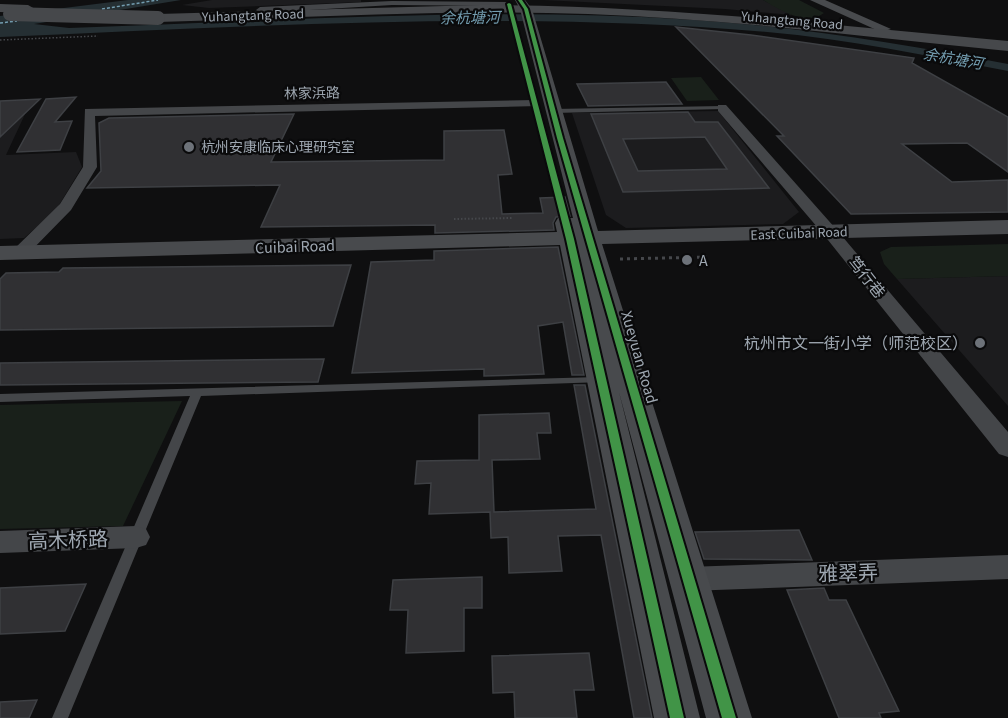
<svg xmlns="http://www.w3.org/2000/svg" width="1008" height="718" font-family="'Source Sans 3','Noto Sans SC',sans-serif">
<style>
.built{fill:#1c1c1e}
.green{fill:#19201a}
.water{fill:#252f33}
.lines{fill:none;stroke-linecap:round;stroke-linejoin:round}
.ferry{stroke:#739db0;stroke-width:1.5;stroke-dasharray:3 2;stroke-linecap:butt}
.building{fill:#303033;stroke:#3e4044;stroke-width:1.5;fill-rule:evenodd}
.path-far2{stroke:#45474b;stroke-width:1.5;stroke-dasharray:1.5 2;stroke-linecap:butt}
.path-far1{stroke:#45474b;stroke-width:2;stroke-dasharray:1.5 2;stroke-linecap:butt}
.path{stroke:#45474b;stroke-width:3;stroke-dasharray:3 4;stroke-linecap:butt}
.lane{fill:#444649;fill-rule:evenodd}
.street{fill:#444649;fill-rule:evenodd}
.secondary{fill:#484a4d;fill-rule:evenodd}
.primary{fill:#46484b;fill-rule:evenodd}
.primary-bridge{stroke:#46484b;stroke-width:14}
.cycleway-casing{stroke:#0a0a0b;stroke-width:4}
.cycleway{fill:#419447;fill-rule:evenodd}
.poi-dot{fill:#6d7279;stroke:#0a0a0b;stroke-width:2}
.labels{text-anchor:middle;stroke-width:4.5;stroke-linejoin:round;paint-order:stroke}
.far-street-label{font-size:14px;fill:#9fa8b2;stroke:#0a0a0b}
.far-poi-label{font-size:14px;fill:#9fa8b2;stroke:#0a0a0b;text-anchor:start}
.far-water-label{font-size:15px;font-style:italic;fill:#739db0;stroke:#0a0a0b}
.street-label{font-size:16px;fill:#9fa8b2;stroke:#0a0a0b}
.poi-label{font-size:16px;fill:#9fa8b2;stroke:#0a0a0b;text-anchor:start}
.near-street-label{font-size:20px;fill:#9fa8b2;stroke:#0a0a0b}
</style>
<rect width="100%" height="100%" fill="#0f0f10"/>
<path class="built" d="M212 0H361V2L209 8 182 5Z
M543 0H763L792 15 725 9Z
M718 111 799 212 783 224 626 228 606 215 572 113Z
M26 112 6 155 76 152 82 167 56 210 24 238 0 239V114Z
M1008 276V406L897 279Z"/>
<path class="green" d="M763 0H799L824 13C806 27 779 9 763 0Z
M701 77 719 100 687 101 671 78Z
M1008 244V276L897 279 884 264 880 252 891 247Z
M182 401 123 526 0 529V405Z"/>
<path class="water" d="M128 0H181L34 24 69 28C277 21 486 6 694 20 800 27 904 44 1008 64V71C928 56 848 39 767 32 511 10 256 26 0 37V16Z"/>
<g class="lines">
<path class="ferry" d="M102 9 158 0
M0 23 17 21"/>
</g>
<path class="building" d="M676 27 751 35 914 58 912 63 1008 117V172L967 143 902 144 952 182 1008 180V212L851 214 777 136H784Z
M666 82 682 104 588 106 577 84Z
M76 97 55 122 72 121 60 150 17 152 46 99Z
M40 99 0 137V101Z
M688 112 695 122H718L769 188 623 192 591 114ZM705 137 727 169 638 171 623 139Z
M294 114 271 162 444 160V131L504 130 512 174 498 175 502 214 543 213 540 198 565 197 570 216 556 217 553 223 554 230 435 233V225L261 227 280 185 87 188 101 171 99 123 109 118Z
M558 247 584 375H572L563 322 538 326 544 374 484 376V369L352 373 371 262 434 260V251Z
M351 265 333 326 0 330V279L6 273 59 272 63 268Z
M324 359 318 382 0 385V363Z
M574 385H585L652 718H634L601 535 558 536 562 571 509 573 508 537 491 538 490 512 429 514 431 483 415 484 417 461 479 460V415L549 413 551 433H537L540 459 492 460 494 512 596 509Z
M799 530 812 560 704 559 695 532Z
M482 577V608H464V651L406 653 408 610H390L393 580Z
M86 584 65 631 0 634V588Z
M824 588 829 600H846L899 711 879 713 881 718H839L787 590Z
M589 653 594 690H574L577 718H515L514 692 493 693 492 656Z
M37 700 29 718H0V702Z"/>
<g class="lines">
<path class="path-far2" d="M0 40 98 36"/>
<path class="path-far1" d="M454 219 513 218"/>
<path class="path" d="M620 259 707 257"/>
<path class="lane" d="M722 106 724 107V109L553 113 550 111 553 109Z
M599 377 603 378 604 380 603 382 201 396 68 718H52L190 396 0 402V394Z"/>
<path class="street" d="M392 1 509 2 513 4 509 6 392 5 260 13 256 10 260 7Z
M535 100 539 102V106L95 116 97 167 71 210 25 257H13L10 253 60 204 83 167 85 109Z
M718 105H726L836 229 1008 432V457L999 454 824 235 718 111Z
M136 526 146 529 150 537 146 545 136 548 0 553V531Z
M1008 555V579L688 591 678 588 674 579 678 570 688 567Z"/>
<path class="secondary" d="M515 0H525L532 9 598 231 1008 220V234L602 244 752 718H706L619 392 700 718H654L560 245 0 260V246L557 232 555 223 558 218H573L520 9Z
M810 0H825L891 29 881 32Z"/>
<path class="primary" d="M0 4 28 5 35 9 28 13 0 12Z
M481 5C657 5 832 25 1008 41V51C868 37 729 19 588 14 445 9 301 18 158 22L151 18 158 14Z"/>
<path class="primary-bridge" d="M10 14 158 18"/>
<defs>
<path id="cycleway" d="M518 0H522L528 9 563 138 736 718H722L557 138 524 9Z
M509 3 511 4 574 239 684 718H670L566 239 507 4Z"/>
</defs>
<use href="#cycleway" class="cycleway-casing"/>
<use href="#cycleway" class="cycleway"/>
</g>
<g class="poi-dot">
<circle cx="189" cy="147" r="6"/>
<circle cx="687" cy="260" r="6"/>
<circle cx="980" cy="343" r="6"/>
</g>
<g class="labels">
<g class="far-street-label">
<text transform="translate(253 15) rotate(-2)" y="5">Yuhangtang Road</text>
<text transform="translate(792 20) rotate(5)" y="5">Yuhangtang Road</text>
<text transform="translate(312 93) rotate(-1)" y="5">林家浜路</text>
<text transform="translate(799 233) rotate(-2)" y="5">East Cuibai Road</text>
</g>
<g class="far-poi-label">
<text x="201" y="152">杭州安康临床心理研究室</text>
</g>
<g class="far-water-label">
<text transform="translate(470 18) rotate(-1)" y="5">余杭塘河</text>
<text transform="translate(953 59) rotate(10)" y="5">余杭塘河</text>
</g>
<g class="street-label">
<text transform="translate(295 246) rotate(-2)" y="6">Cuibai Road</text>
<text transform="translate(867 277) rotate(51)" y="6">笃行巷</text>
<text transform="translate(640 357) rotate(74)" y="6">Xueyuan Road</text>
</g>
<g class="poi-label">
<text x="699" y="266">A</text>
<text x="968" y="349" text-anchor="end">杭州市文一街小学（师范校区）</text>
</g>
<g class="near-street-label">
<text transform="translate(68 540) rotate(-2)" y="7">高木桥路</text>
<text transform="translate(848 573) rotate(-2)" y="7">雅翠弄</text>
</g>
</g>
</svg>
